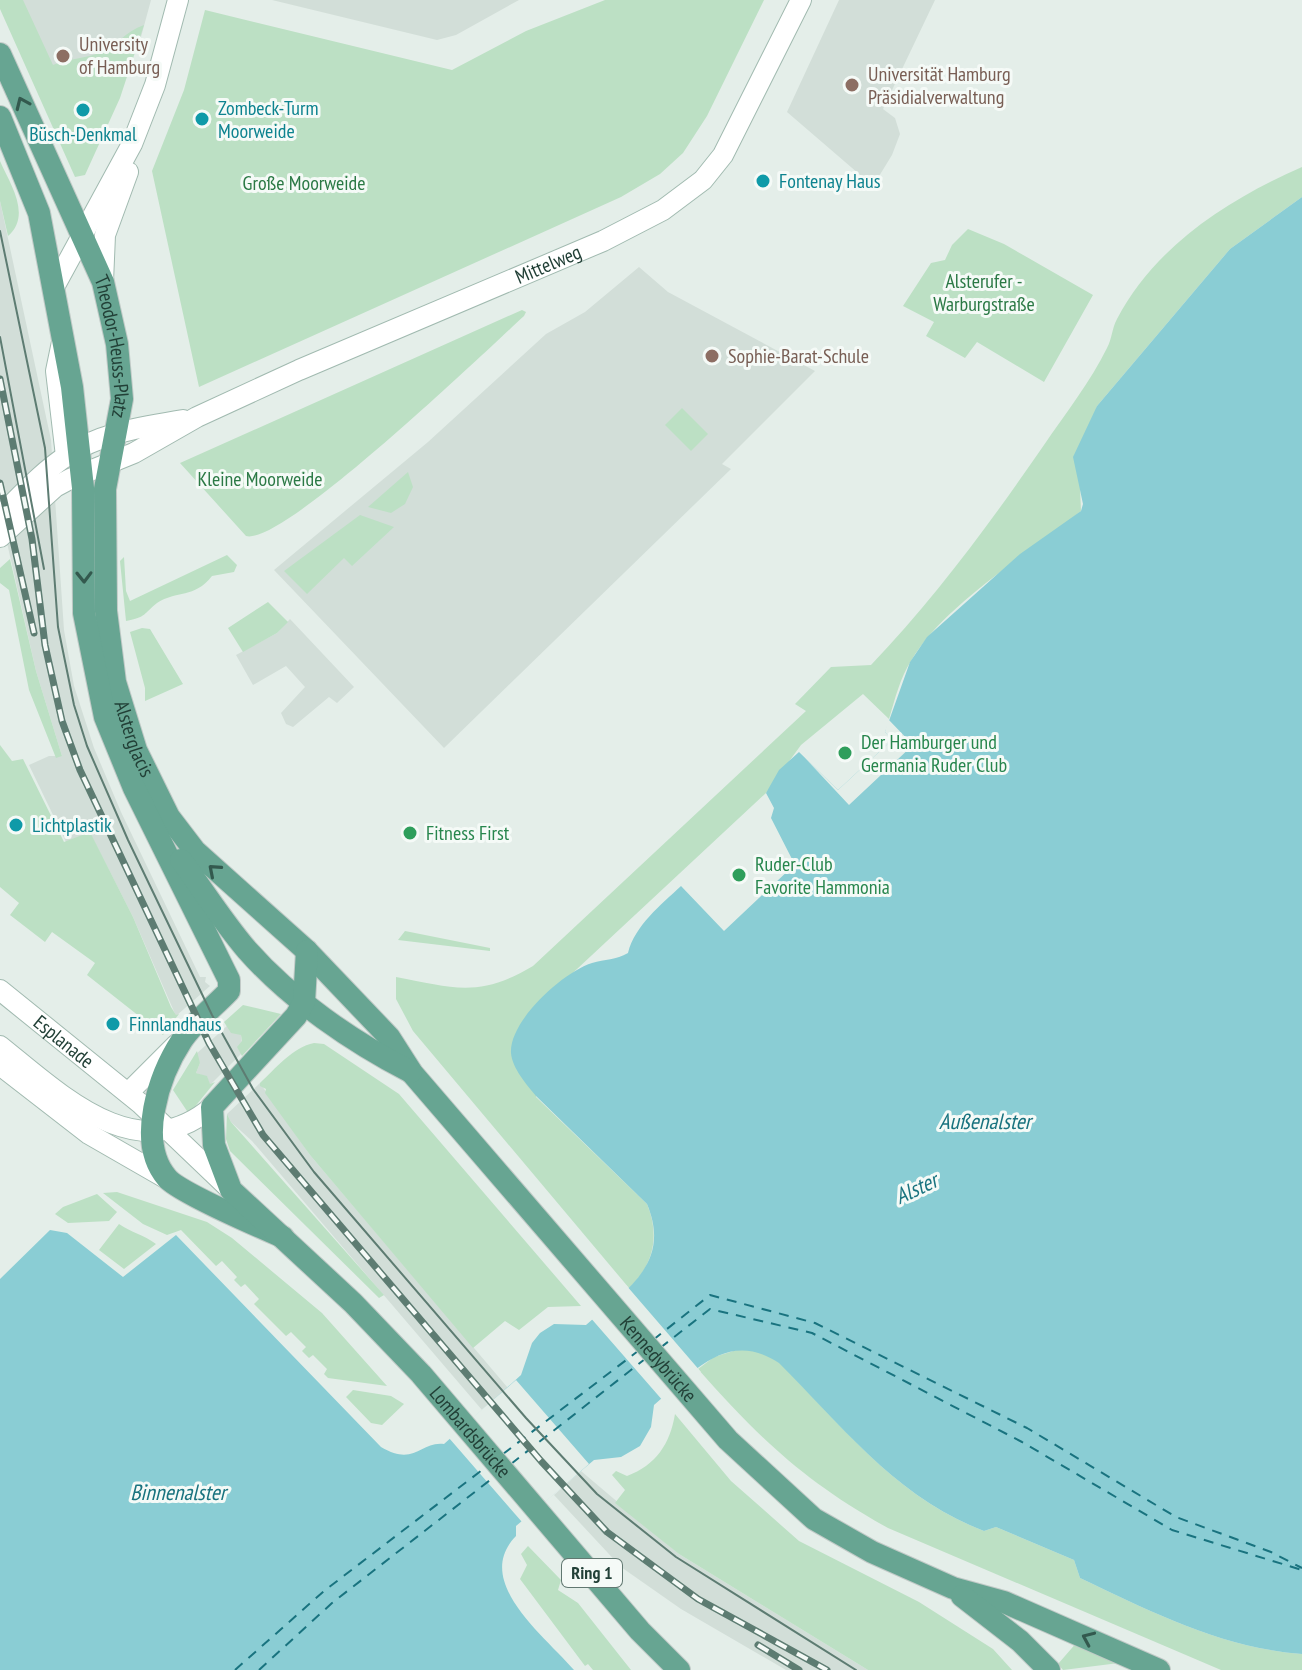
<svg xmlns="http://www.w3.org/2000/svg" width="1302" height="1670" font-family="'PT Sans Narrow',sans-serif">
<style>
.built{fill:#d2ded8}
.green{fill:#bce0c4}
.water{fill:#8acdd4}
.pier{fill:#e4eee9}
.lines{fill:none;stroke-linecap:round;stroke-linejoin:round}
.ferry{stroke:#19737f;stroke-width:2;stroke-dasharray:10 8;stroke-linecap:butt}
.secondary-casing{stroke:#a1bab0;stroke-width:22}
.primary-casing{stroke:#c1cac7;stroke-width:24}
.secondary{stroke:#fff;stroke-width:20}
.primary{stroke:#67a592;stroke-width:22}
.tram{stroke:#5d7c72;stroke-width:2}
.rail-casing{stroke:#5d7c72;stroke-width:7}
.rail{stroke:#f5faf7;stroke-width:4;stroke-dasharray:12;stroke-linecap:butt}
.oneway{stroke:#33594e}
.education-dot{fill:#8d6e63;stroke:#f5faf7;stroke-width:3}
.culture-dot{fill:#0f9aa8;stroke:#f5faf7;stroke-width:3}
.leisure-dot{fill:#2e9e5b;stroke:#f5faf7;stroke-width:3}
.labels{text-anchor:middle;stroke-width:6;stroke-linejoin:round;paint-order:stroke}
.shield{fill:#f5faf7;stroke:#617871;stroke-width:2}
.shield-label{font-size:18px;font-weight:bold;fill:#224037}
.education-label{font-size:20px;fill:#785e54;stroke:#f5faf7;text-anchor:start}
.culture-label{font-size:20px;fill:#0d838f;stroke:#f5faf7;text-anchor:start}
.park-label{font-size:20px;fill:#2b7945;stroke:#f5faf7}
.street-label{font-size:20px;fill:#224037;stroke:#f5faf7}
.leisure-label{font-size:20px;fill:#27864d;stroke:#f5faf7;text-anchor:start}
.water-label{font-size:22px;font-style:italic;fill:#19737f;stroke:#f5faf7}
</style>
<rect width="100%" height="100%" fill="#e4eee9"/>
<path class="built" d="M0 0H151L141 37 43 82Z
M272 0H519L456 35 437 40Z
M839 0H935L883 109 895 118 900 134 892 155 873 186 787 112Z
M0 201 51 440 64 630 74 686 94 748 121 812 200 977H206L205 982 210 986 176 1016 133 917 90 833 66 842 29 765 49 756H62L36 671 0 512Z
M639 267 668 292 815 371 722 464 731 469 444 748 274 570 428 442 546 334 585 312Z
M290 619 354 687 337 703 329 697 293 727 286 724 281 713 305 687 286 666 253 685 236 655 277 633Z
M228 1025 241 1035 243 1052 210 1085 207 1077 196 1073 200 1063 195 1055Z
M260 1083 310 1155 508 1388 482 1410 252 1141 231 1122 227 1114Z
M581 1471 679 1554 868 1670H786L681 1609 621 1567 554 1495Z"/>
<path class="green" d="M0 0H23L53 65C69 58 86 59 101 52 118 44 125 32 144 25L120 98 85 175 75 177 0 9Z
M605 0H764L707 116 683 153 660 174 621 197 199 387 152 171 184 90 205 10 452 70 526 31Z
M0 161C10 184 32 215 8 236L0 201Z
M1302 167V197L1230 249 1097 406 1080 487 1081 511C1031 553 944 604 911 661 900 678 895 699 889 719L863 694 801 745 766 793 562 983 536 1097 647 1204C660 1235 654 1265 629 1288L413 1031 396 999V977C454 988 479 998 533 966L806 711 795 704 831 667 871 665C935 598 991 522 1044 445 1065 414 1091 381 1107 348 1112 339 1112 328 1117 319 1155 246 1229 199 1302 167Z
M968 229 1004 244 1093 295 1044 382 977 342 965 358 926 336 934 322 903 306 931 263 945 260 952 245Z
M522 310 526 312 524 316C488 349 282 547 246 536L180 463Z
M682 408 708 434 691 451 665 425Z
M408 472 413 487 405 504 391 513 368 507Z
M360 515 394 527 352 566 344 558 307 594 284 571Z
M227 555 237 565 234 572 212 576C194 599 177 590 157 603 143 614 147 617 126 621L120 561 124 557 126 591 130 601Z
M10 559 36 671 62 756 56 758 29 690 9 590 0 583V568Z
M268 602 288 622 277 633 243 652 228 628Z
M142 628 150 629 183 684 145 701V688L130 632Z
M0 745 12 761 23 759 64 842 90 832 133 917 171 1007 176 1015 179 1014 163 1035 87 975 95 963 52 932 45 942 10 915 19 903 0 887Z
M405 931 490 948V951L398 940Z
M243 1005 281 1014 242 1056 237 1047 242 1041 241 1035 231 1033 224 1022Z
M314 1043 324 1044 399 1094 581 1306 548 1307 519 1330 505 1321 473 1348 310 1155 265 1093 266 1089 260 1086V1083C275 1069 293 1047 314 1043Z
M197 1051 200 1063 196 1073 207 1076 210 1084 215 1082 189 1114 173 1090Z
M227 1114 231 1122 384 1295 379 1298 230 1151 226 1139Z
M117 1192 207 1222 232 1238 322 1313 387 1386 328 1378 324 1374 327 1369 313 1355 309 1358 302 1351 306 1347 291 1332 286 1336 254 1304 259 1299 245 1284 241 1287 234 1280 237 1277 222 1261 216 1266 181 1230 167 1235 143 1224 103 1193Z
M97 1194 117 1212 109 1221 68 1223 55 1214 63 1207Z
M119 1224C132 1233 143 1234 156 1244L124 1269 99 1250Z
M743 1348 763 1352 780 1363C843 1427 897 1498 984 1531L996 1527 1074 1560 1080 1578C1152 1612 1222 1648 1302 1654V1670H1221L888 1528C805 1482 760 1439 698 1369L714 1357Z
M353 1390 391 1396 404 1404 382 1425 371 1423 346 1397Z
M675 1414 731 1481 799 1541 919 1602 993 1649 1012 1670H868L679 1554 615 1503 625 1490 612 1475 616 1471 627 1476C656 1465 670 1444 675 1414Z
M528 1546 561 1580 558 1590 578 1603 631 1670H593L588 1664 585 1666 520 1579 527 1565 521 1554Z
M1078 1641 1119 1663 1063 1670 1058 1664Z"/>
<path class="water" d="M1302 197V1654C1222 1648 1152 1612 1080 1578L1074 1560 996 1527 984 1531C897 1498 843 1427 779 1363 727 1329 694 1372 654 1405L651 1427 640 1446 621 1457 594 1460 516 1526V1536C472 1581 544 1635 574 1670H0V1279L50 1230 67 1233 123 1277 176 1235 381 1447C415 1467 420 1441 444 1444L521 1375 532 1343 540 1333 554 1324 586 1325C626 1290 672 1264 647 1204L536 1096C527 1085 512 1068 511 1053 509 1021 563 972 592 963 605 959 616 960 628 953 635 925 661 905 681 886L724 931 792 867 793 861 771 818 774 808 766 793 779 770 799 752 838 790 892 740 885 732 910 662 927 637 1020 554 1081 511 1083 504 1073 457 1097 406 1230 249Z"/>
<path class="pier" d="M888 719 913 745 849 805 805 758 838 790 892 740 885 732Z
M626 1285 701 1372 664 1402 589 1316Z
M516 1380 589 1464 522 1522 449 1438Z"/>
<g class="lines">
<path class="ferry" d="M653 1340 710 1295 815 1323 1027 1428 1176 1517 1271 1552 1302 1568
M660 1348 710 1309 812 1333 1022 1442 1172 1530 1302 1570
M503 1454 638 1351
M511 1464 645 1359
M235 1670 324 1591 486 1467
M259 1670 332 1603 494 1477"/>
<defs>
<g id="secondary">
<path d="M103 282 105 235 128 172"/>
<path d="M53 289 132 144 155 85 178 0"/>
<path d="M62 342 56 371 66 456"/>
<path d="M0 516C21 496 41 473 65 457 99 433 142 427 183 420"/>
<path id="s1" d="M0 537 55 487 70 479 134 453 197 417 299 370 603 241 663 210 703 180 723 155 801 0"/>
<path id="s2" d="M0 990 141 1104 231 1190"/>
<path d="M0 1046C59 1093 137 1171 212 1107"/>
<path d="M0 1065 89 1134 169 1180"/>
<path d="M128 1093 176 1045"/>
</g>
<g id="primary">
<path id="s3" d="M0 54 103 282 117 344 122 399 105 489 106 611 115 682 136 750 169 817 195 851 307 951 389 1037 412 1073 728 1440 814 1519 872 1552 953 1588 1004 1602 1159 1670"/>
<path d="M0 117 39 213 72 387 83 488 84 613 105 717 134 788 229 980V991C215 1006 194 1022 182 1040 159 1075 136 1142 167 1178 180 1193 260 1227 283 1237"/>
<path d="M181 860C203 890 223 922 247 950 291 1000 353 1042 411 1072"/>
<path id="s4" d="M307 951 304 1002 296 1016 212 1107 214 1145 231 1190 353 1303 421 1374 640 1631 679 1670"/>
<path d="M962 1596 1020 1641 1049 1670"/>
</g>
</defs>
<use href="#secondary" class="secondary-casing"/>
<use href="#primary" class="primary-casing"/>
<use href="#secondary" class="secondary"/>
<use href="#primary" class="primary"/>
<path class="tram" d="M0 231 45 448 58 627 74 705 87 746 128 840 212 1015 253 1089 314 1172 526 1418 597 1494 676 1557 856 1670
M0 337 44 569"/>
<defs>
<path id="rail" d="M0 379 32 539 45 645 62 721 80 770 209 1043 263 1135 541 1461 607 1532 698 1599 827 1670
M0 483 34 633
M758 1645 799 1670"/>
</defs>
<use href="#rail" class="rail-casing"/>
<use href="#rail" class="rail"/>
</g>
<defs><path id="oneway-chevron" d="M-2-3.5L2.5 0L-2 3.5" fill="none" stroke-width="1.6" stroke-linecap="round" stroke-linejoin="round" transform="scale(2)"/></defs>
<g class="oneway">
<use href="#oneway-chevron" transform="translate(22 103) rotate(-114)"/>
<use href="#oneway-chevron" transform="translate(84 577) rotate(89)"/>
<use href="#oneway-chevron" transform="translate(214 870) rotate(-139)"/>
<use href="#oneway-chevron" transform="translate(1088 1638) rotate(-156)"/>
</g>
<g class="education-dot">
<circle cx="63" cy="56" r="8"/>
<circle cx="852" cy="85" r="8"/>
<circle cx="712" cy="356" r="8"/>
</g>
<g class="culture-dot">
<circle cx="83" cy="110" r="8"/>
<circle cx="202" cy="119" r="8"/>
<circle cx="763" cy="181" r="8"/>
<circle cx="16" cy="825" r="8"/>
<circle cx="113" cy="1024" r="8"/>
</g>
<g class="leisure-dot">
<circle cx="845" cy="753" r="8"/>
<circle cx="410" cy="833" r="8"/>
<circle cx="739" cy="875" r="8"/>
</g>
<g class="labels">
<rect class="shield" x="562" y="1559" width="60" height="28" rx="6"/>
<g class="shield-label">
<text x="592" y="1579">Ring 1</text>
</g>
<g class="education-label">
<text x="79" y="51">University<tspan x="79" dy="23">of Hamburg</tspan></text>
<text x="868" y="81">Universität Hamburg<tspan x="868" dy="23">Präsidialverwaltung</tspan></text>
<text x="728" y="363">Sophie-Barat-Schule</text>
</g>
<g class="culture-label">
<text x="218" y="115">Zombeck-Turm<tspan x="218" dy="23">Moorweide</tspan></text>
<text x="83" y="141" text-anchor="middle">Büsch-Denkmal</text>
<text x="779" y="188">Fontenay Haus</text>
<text x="32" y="832">Lichtplastik</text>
<text x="129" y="1031">Finnlandhaus</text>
</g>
<g class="park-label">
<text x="304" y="190">Große Moorweide</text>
<text x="984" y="288">Alsterufer -<tspan x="984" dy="23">Warburgstraße</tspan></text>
<text x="260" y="486">Kleine Moorweide</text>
</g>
<g class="street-label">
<text dy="7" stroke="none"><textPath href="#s1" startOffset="616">Mittelweg</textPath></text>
<text dy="7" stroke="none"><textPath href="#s3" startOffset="316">Theodor-Heuss-Platz</textPath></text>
<text dy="7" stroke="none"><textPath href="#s3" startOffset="714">Alsterglacis</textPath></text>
<text dy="7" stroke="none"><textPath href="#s2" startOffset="82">Esplanade</textPath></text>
<text dy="7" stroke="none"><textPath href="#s3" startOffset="1532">Kennedybrücke</textPath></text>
<text dy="7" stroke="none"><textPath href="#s4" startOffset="618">Lombardsbrücke</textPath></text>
</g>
<g class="leisure-label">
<text x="861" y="749">Der Hamburger und<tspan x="861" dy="23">Germania Ruder Club</tspan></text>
<text x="426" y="840">Fitness First</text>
<text x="755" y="871">Ruder-Club<tspan x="755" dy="23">Favorite Hammonia</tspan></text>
</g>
<g class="water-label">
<text x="985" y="1129">Außenalster</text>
<text transform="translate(916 1188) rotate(-25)" y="8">Alster</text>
<text x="178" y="1500">Binnenalster</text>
</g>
</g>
</svg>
